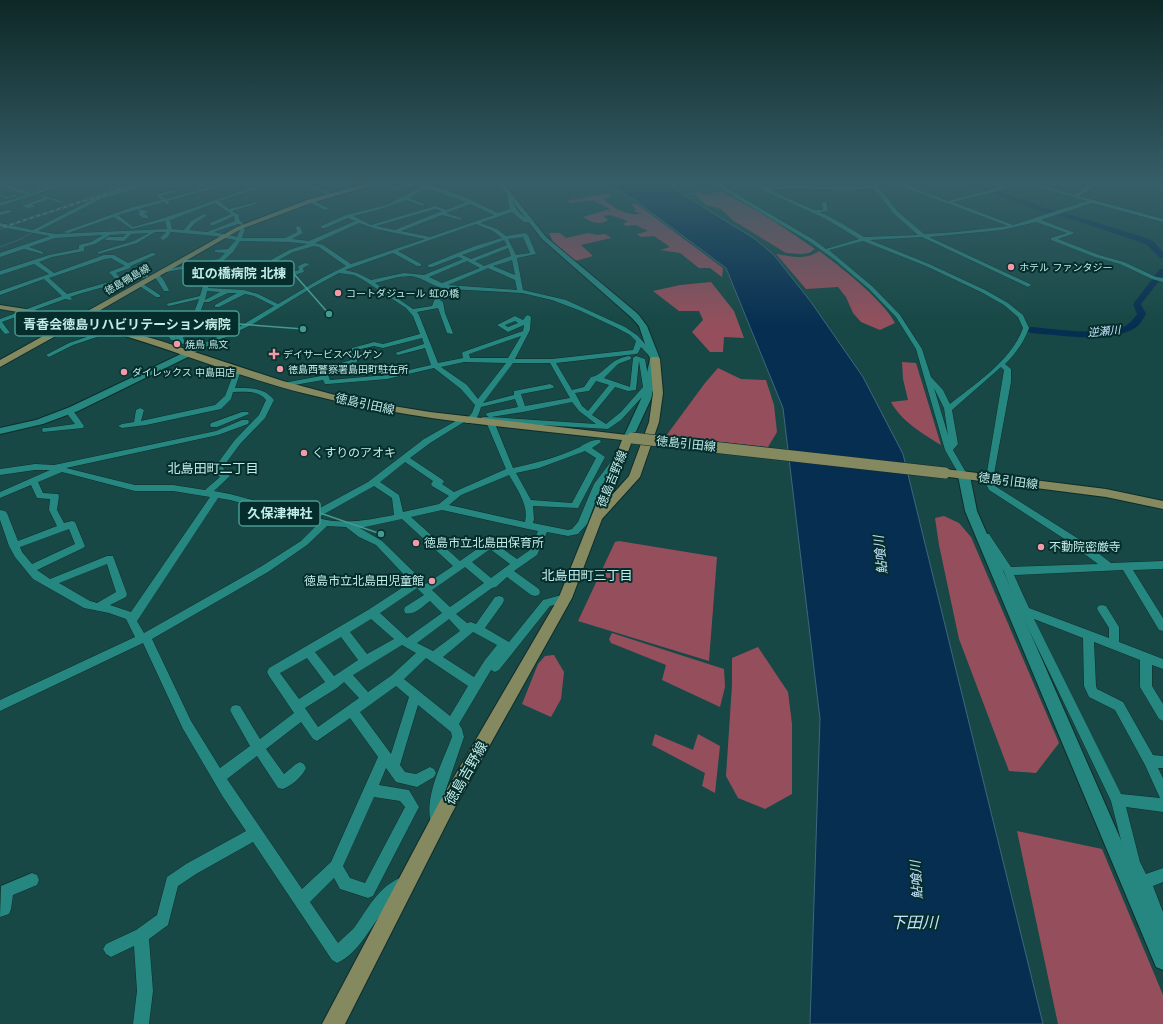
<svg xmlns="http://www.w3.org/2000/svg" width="1163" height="1024" font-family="'Work Sans','Noto Sans JP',sans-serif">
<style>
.green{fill:#954f5c}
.water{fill:#062e51;stroke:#3e677e}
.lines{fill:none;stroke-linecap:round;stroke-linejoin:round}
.stream{stroke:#3e677e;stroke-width:1}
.river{fill:#062e51;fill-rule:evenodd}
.street-casing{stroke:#0f2c2a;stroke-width:1}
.secondary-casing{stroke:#0f2c2a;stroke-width:2}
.primary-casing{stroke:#0f2c2a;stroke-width:2}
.street{fill:#268781;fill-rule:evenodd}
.secondary{fill:#268781;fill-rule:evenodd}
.primary{fill:#84895f;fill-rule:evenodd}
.rail-casing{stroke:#669490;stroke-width:2}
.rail{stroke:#042d2b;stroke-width:1;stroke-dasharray:3.5;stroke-linecap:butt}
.primary-bridge-casing{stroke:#0f2c2a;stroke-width:12;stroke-linecap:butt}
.primary-bridge{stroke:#84895f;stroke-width:11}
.poi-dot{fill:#f39aa8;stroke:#042d2b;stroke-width:1.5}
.labels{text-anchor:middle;stroke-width:4;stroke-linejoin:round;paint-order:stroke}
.far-poi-label{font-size:10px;fill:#c2ece8;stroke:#042d2b;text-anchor:start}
.far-street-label{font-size:10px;fill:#c2ece8;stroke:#042d2b}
.far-water-label{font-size:11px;font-style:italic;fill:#c5e2fe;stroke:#042d2b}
.street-label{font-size:12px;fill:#c2ece8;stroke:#042d2b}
.poi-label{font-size:12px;fill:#c2ece8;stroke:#042d2b;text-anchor:start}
.neighbourhood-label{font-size:13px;fill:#c2ece8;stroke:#042d2b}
.water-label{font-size:13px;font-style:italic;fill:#c5e2fe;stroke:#042d2b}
.near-street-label{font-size:14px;fill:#c2ece8;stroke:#042d2b}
.near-water-label{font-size:16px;font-style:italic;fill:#c5e2fe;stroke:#042d2b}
.leader{fill:none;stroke:#459993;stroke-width:1.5}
.callout-dot{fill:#459993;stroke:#042d2b;stroke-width:1.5}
.callout{fill:#042d2b;stroke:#459993;stroke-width:1.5}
.callout-label{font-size:13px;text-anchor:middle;font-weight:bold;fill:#c2ece8}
</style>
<rect width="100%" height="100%" fill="#174845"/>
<path class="green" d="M721 191 764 214 815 249 809 253 801 254 786 253 734 221 721 209 706 205 694 194H711Z
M608 193 612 196 603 199C615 208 625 216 641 214L634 211 636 209 630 203 637 204 723 268 722 277 710 268H699L680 253 660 250 670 247 654 236 641 237 637 234 648 231 636 225 626 226 623 224 628 221 610 215 603 216 608 220C600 226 590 222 583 217L610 209 592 200 571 203 566 201Z
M549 233H560L566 238 588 233 597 235 605 234 611 238 581 245 593 256 575 261 554 244Z
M819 251C839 265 885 302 895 323L880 330 861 322 853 313 846 297 838 287 806 289 776 254C792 256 805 261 819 251Z
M711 282 734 311 744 338 724 337 723 352H710L692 332 703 320 699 311H679L653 291 680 285Z
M902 362 916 363 941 445C923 434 901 421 891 402L908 400 903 379Z
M718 368 741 379 766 380 774 405 777 432 768 447 666 436 705 383Z
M944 516 959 523 971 537 1059 743 1036 773 1009 771 959 639 939 545 935 518Z
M619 541 717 557 709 661 578 621 615 542Z
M612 633 724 669 725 687 720 707 662 680 666 665 611 643 609 639Z
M758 647 788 692 792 724V794L765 809 738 798 726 776 732 685V658Z
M554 655 564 672 561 699 551 717 522 704 538 664 545 656Z
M655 734 693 750 698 734 720 746 715 793 702 786 705 773 652 745Z
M1017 831 1102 849 1163 995V1024H1058Z"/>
<path class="water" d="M605 182H663L755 239 774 255 811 302 863 377 903 454 1043 1024H810L820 719 783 408 726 268 636 201Z"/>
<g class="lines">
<path class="stream" d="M682 196 716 189
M0 247 21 239 31 233"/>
<path class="river" d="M962 182H972L1048 209 1072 215 1140 236 1153 241 1163 252V258H1160L1147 245 1134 240 1068 218 1044 212Z
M1160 269H1163V276L1141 304 1146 314C1143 319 1140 325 1135 328 1109 344 1060 335 1031 333L1026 330 1031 327C1055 329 1099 336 1121 328 1129 325 1133 320 1137 314L1133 304Z"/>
<defs>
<path id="street" d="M37 182C43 182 48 185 53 186 59 186 67 182 73 182L0 206V203L27 195 0 185V183L31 193 50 187Z
M151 182H159L101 199 38 231 55 234 167 229 165 221 132 229 114 217 68 233 63 232 133 207 162 200 157 196V194L176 190V192L162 196 166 199 229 182H237L168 201 170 204H166L164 202 118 215 133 227C180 214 224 196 270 182H277L219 201 229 209 257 202 259 203 232 211 239 215V219L243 224V225L238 224 214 232 237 237 240 230 237 228 239 227 245 229 242 238H285L297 232 296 227 298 226 300 227 303 233 292 239 309 241 355 221 348 218 325 228H321V226L346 215 387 205 421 187 414 185 393 191V189L408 184 402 182C435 182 469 199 498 213L510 209 507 196 509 193 511 194C513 207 520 218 534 221V223L524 222 512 212 480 223 497 229 506 236 525 233 528 235 536 254 517 258 523 290 566 300 625 327 638 336 658 359 657 360H653L641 347 638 353 636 354 556 363 572 390 584 387 591 377C605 375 608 359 629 356L631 357V359L618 364 604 378 630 387 633 358 636 356 645 359 649 382 654 384 621 420 608 429 492 422 495 424 513 468C536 463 559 457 580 447 585 444 593 439 600 440L601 442 592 448 605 457 578 508 533 506 534 519 533 523 568 530 572 529 578 522 594 484 616 455H622L623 457 602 485 587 524 578 534 568 536 547 532 537 555 514 571 539 589 540 592 539 595 535 596 531 595 507 577 496 587 492 588 456 614 467 623 471 622 476 624 495 597 499 596 503 597 504 600 503 603 485 628 509 642 543 600 565 594 569 595 570 598 569 601 550 606 499 670 495 672 491 670 459 724 462 729 464 737 443 798 444 820 442 825 437 827 432 825C422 800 443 761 452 737L451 732 418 705 400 765 405 772 416 774 430 767 434 769 436 773 434 777 417 787 396 782 386 768 379 785 409 790 419 807 373 896 368 898 340 889 334 878 310 902 338 943C343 938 349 933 354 928 367 910 378 887 400 878L405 880 407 885C403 894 394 897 388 905 373 922 359 954 337 963L332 960 253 842 196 874 178 886 168 925 149 939 153 991 149 1024H133L137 991 134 946 111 957 106 954 103 949 106 944 136 930 157 915 167 877 186 864 246 831 223 797 183 729 143 643 0 711V700L135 637 126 619 109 613 84 608 33 579 15 557 9 546 0 520V510L5 511 7 513 18 541 57 526 49 510 50 499 37 498 31 485 0 498V492L50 470H35L0 475V469L35 464 54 465 216 431 242 420H248L249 422 248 424 218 435 66 468 135 485H173L205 490 220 477 217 474 215 467 234 441 259 415 266 400C259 390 245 392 233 392L231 399 221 409 146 425 122 428 118 426 122 424 134 422 136 410 140 408 144 410 141 421 215 405 225 396 235 370 238 368 241 370 235 388C250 388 264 387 274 400L265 418 240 444 223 467 225 472 230 476 214 491 230 494 307 515 368 482 424 439 461 418H464L465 420 464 422 430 443 410 458 443 480 444 482 442 484 454 492 506 469 487 424 490 422 480 421 479 419 483 417H489L486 415 487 413 518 407 515 399 481 407C479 415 475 424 466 423L465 421 472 413 475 405 461 389 434 368 387 379 328 384H325L323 380 283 387V383L321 376 325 368 351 360 352 348 374 342 383 344 420 334 413 316 406 308 362 279 354 275 339 273 313 287 251 325 187 356H183V354L192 349 179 342 177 340H171L164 330 151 333 148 331 163 326 154 313 159 312 168 325H174V327L170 328 175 337 178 336 192 318 199 299 169 306 166 304 200 296 205 279 215 263 161 273 158 271 219 259 225 253 215 252V250L228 249 236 240 215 236 171 232 168 237 163 240 160 238 166 232H155L137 243 98 254V252L134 241 149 233 131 234 124 241 106 240 105 239 108 237H123L126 234 110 235 95 244 84 247V251L52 257 39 262 54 273 104 255H114L128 263 152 253 157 254 131 266 130 268 116 273 121 279 146 274 148 275V277C121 283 96 288 70 297L72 299 71 300 65 299 2 322 10 333 5 334 0 328V319L62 296 44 279 0 295V291L49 274 34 264 0 275V271L49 255 79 249V245L91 242 103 235 55 238 29 247 43 252V254L24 249 0 257V253L50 236 6 228 0 226V223L33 230 97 197ZM426 188 466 202 447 210 435 206 371 225 353 216 381 209 406 200 424 206V204L409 198ZM215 203 231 214 210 223V225H214L234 216 235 221 207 232 189 230 195 223 206 216V214H204L191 221 184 230 172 229 170 220ZM470 204 494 215 430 237 401 231 442 215 461 220V218L446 213ZM435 209 442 211 395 230 376 226ZM359 223 376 229 425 239 351 264 323 245 315 243ZM476 224 493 231 502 238 475 246 428 265V267H432L458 257 463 259 424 275 404 273 371 280 357 273 345 270 393 253 417 266H421V264L398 251ZM523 237 530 253 516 255 508 239ZM504 240 507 245 471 259 462 255ZM240 241 289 242 308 244 289 250 260 266 238 262H222L233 252ZM314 246 319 247 346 266 322 278 278 304 258 294 244 290 208 288 213 273 219 266H238L261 270 293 252ZM508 248 511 256 484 266 475 261ZM111 258 125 266 109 272 116 280 67 294 49 278 105 259ZM512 260 515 275 493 266ZM467 261 480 268 442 283 429 277ZM488 268 515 280 517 290 448 285ZM411 276C424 278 434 287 443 288L436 296 432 306 413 309 375 283 398 277ZM449 289 522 293 552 300 581 311 617 328 630 335 636 341 633 350 552 359H515L530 330 531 317 528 315 526 316 523 320 515 316 497 325 508 332 524 325 523 331 463 352 462 353 463 358 438 363 419 315 417 312 438 308 447 333 452 334 453 333 445 313 443 302 440 300ZM207 291 220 292 205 300ZM228 293H237L215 305V307H219L245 294 254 296 274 306 239 327 198 346 184 340 183 338 198 318 204 302H209ZM515 321 518 323 508 327 505 325ZM521 336 508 358H470L469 354ZM422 338 424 344 395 353 398 355 425 348 431 365 387 375 330 380 328 375 330 370 357 362V350L374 346 383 348ZM639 361 643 387 621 412 606 424 592 415 615 387 628 391 636 390ZM464 362 506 363 478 399 467 385 441 367ZM513 363H550L570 398 525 406 521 394 553 388 554 386 550 384 514 391V395L483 403ZM596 381 609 385 588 411 582 406 575 393 589 391ZM572 402 579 411 596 424 491 417 523 412ZM585 451 596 458 572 503 531 500 516 473 539 468ZM405 462 433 481 431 484 432 486 449 496 439 504 403 512 399 495 380 482ZM62 472 135 491H173L210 497 131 612 110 605 126 597 127 594 113 556H107L50 579 37 570 83 548 85 546 75 522 72 521 64 523 57 510 59 496 58 494 43 493 38 482ZM509 475C517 489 529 505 525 522L449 505 461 495ZM374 486 392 498 394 515C368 520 344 525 317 518ZM218 498 230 500 318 524 301 541 262 566 144 633 137 621ZM442 510 528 529 538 531 530 550 517 559 490 540 460 561 411 517ZM402 519 453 566 426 584 382 541 360 528ZM327 526 346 527 359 537 376 545 411 582 368 610 269 668 267 672 269 676 294 713 260 739 240 706 236 705 232 706 230 710 232 714 250 746 220 768 191 721 152 639 268 572 307 545ZM69 529 75 544 32 564 22 552 20 547ZM490 549 510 564 491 578 472 562ZM107 564 116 592 97 603 90 601 59 583ZM465 567 484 583 450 607 432 590ZM417 588 424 595 405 607 404 610 405 613C414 616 423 606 430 601L442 613 407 638 380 613ZM371 619 394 639 367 654 350 632ZM449 619 460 631 433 651 417 643ZM473 632 497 645 485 660 474 677 443 657ZM341 637 358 660 334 676 315 652ZM402 645 416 653 392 675 368 692 353 675ZM307 658 325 682 299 699 280 673ZM426 658 468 686 450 716 404 679ZM344 682 359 698 318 727 305 708 337 688ZM396 686 409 697 391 754 360 712ZM350 718 378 757 331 862 302 889 227 779 257 756 278 788 283 789C291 786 303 776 306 768L304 764 300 762 296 764 284 774 266 749 301 722 313 739 317 741ZM374 797 400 801 405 807 365 883 350 878 343 866Z
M294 182H301L334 194 330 195Z
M710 182H716L814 240 826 249 859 239 826 219 746 182H752L764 188 792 186 849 187 880 185V187L877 188 882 191 897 211 924 234 957 232 1008 226 901 186 886 182 904 184 948 201 1000 187 997 183 1007 182 1002 184 1005 189 953 202 1013 225 1087 201 1021 182H1029L1075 195 1096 182H1102L1079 196 1163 219V222L1092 203 1041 220 1075 233 1058 239 1099 255 1124 262 1156 277 1163 278V282L1152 279 1120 264 1095 257 1051 240V238L1067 233 1036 222 1002 230 929 237 1030 284 1031 285 1028 287 922 237 870 240 929 264 985 290 1008 303 1023 315 1029 328C1024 342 1016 353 1005 364L1011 369V382L994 474H988L987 472 1004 370 1001 367 952 410 958 444 953 450 968 476 964 479 961 478 945 450 916 349 896 317 869 289 835 260 810 242ZM792 188 849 190 872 188 878 193 893 213 918 235 864 237 841 223 820 212 828 211 826 201 822 202 823 210H814L769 190ZM863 241 926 266 981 292 1004 305 1018 317 1023 328C1011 361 976 383 950 404L943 390 931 377 922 349 900 315 873 287 829 250ZM934 388 944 408 948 435Z
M1137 182H1145L1163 188V190Z
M0 194 8 197 15 195 17 196 7 199 0 196Z
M42 195 64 202 62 203 48 199 31 205H35L33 207 28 208 21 206 44 198 40 196Z
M310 199 328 208V209L324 210 308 201Z
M138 209 147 211V213L144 214 148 216V218C144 219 140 216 138 213L140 212Z
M9 210 11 211V212L0 215V212Z
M305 263 310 264 303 268 304 272 282 279 247 272 250 270 282 275 299 270 298 266Z
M153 274C162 273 165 283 169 290L168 291H164L157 280 152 275Z
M140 282 160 295V297H156L138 285V283Z
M107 330 110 332 109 333 73 345 49 357 46 355 69 343Z
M66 409H72L84 426 83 428 43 432 42 430 43 428H46L75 424 65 411Z
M242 412H248L249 414 217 427H211L210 425 211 423Z
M989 479 992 480 995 486 1085 543 1111 563 1163 561V569L1133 570 1163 618V631L1159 630 1123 570 1014 575 1029 608 1109 638V628L1097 609 1098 606 1102 605 1106 606 1119 627V642L1163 659V669L1152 665V686L1163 704V721L1159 719 1140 687V660L1094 642 1096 686 1097 689 1123 702 1153 755 1163 756V768H1158L1163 778V812L1126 807 1140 862 1146 874 1163 868V882L1153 886 1163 912V939L1158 937 1142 895 1127 864 1111 801 1017 605 1004 572 981 536 983 534H989L1011 567 1098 564 1063 538 989 490 985 482ZM1034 619 1083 638 1084 686 1089 697 1115 710 1145 765 1160 798 1121 794Z
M32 873 37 875 39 880 37 885 13 895 11 909 9 914 0 917 1 886Z"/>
<path id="secondary" d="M493 182 504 184 546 237 638 314 647 326 660 359 651 399 632 440H624L623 438 641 399 650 359 639 326 632 318 542 239 500 186Z
M185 352 190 355 188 357 78 411 43 424 0 434V428L36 420 70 407Z
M964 472 968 473 970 476 977 511 1163 936V970L1156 967 965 511 958 476 960 473Z"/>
<path id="primary" d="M372 182H384L311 203 241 229 85 319 161 341 283 381 350 399 430 412 636 436 637 438 632 441 612 495 629 476 649 422 653 393 650 359 652 357H658L660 359 663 393 659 422 640 477 602 519 572 598 452 813 345 1024H322L440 801 559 597 622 440C516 428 410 420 307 394 230 375 156 342 79 323L0 367V360L70 321 0 309V305L77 317 237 227 307 200Z
M945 469 1106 489 1163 501V509L1106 497 941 476 939 473 941 470Z"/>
</defs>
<use href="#street" class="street-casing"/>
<use href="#secondary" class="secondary-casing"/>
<use href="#primary" class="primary-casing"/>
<use href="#street" class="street"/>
<use href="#secondary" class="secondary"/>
<use href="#primary" class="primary"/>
<defs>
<path id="rail" d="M0 228 142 182"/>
</defs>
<use href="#rail" class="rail-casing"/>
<use href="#rail" class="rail"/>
<defs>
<path id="primary-bridge" d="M632 438 945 473"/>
</defs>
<use href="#primary-bridge" class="primary-bridge-casing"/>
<use href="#primary-bridge" class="primary-bridge"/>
</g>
<linearGradient id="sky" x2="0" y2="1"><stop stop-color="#0d2826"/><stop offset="0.56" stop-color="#365e68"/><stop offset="1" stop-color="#365e68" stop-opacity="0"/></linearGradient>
<rect width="1163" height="326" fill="url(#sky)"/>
<g class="poi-dot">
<circle cx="1011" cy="267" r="4"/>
<circle cx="338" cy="293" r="4"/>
<circle cx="177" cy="344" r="4"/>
<path d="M272 348h4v4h4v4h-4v4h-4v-4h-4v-4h4z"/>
<circle cx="280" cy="369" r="4"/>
<circle cx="124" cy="372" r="4"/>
<circle cx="304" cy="453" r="4"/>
<circle cx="416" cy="543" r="4"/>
<circle cx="1041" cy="547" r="4"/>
<circle cx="432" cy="581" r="4"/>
</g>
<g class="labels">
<g class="far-poi-label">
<text x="1019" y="271">ホテル ファンタジー</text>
<text x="346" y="297">コートダジュール 虹の橋</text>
<text x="185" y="348">焼鳥 鳥文</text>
<text x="283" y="358">デイサービスベルゲン</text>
<text x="288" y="373">徳島西警察署島田町駐在所</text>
<text x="132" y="376">ダイレックス 中島田店</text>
</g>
<g class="far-street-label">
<text transform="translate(127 279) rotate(-30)" y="4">徳島鴨島線</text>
</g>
<g class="far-water-label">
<text transform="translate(1104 331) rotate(-5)" y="4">逆瀬川</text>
</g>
<g class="street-label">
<text transform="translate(365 404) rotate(12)" y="4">徳島引田線</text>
<text transform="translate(686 444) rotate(6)" y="4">徳島引田線</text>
<text transform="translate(612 479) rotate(-68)" y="4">徳島吉野線</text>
<text transform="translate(1008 481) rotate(7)" y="4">徳島引田線</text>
</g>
<g class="poi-label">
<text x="312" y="457">くすりのアオキ</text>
<text x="424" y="547">徳島市立北島田保育所</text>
<text x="1049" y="551">不動院密厳寺</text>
<text x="424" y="585" text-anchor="end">徳島市立北島田児童館</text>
</g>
<g class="neighbourhood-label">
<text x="213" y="473">北島田町二丁目</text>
<text x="587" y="580">北島田町三丁目</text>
</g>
<g class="water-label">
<text transform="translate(880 555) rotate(-96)" y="5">鮎喰川</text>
<text transform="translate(916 880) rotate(-94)" y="5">鮎喰川</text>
</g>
<g class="near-street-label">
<text transform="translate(466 773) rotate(-60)" y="5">徳島吉野線</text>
</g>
<g class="near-water-label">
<text x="914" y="928">下田川</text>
</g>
</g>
<path class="leader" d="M329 314L294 274M303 329L239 324M381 534L320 513"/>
<g class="callout-dot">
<circle cx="329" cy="314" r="4"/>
<circle cx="303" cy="329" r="4"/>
<circle cx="381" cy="534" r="4"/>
</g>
<g class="callout">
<rect x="183" y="261" width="111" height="25" rx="4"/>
<rect x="15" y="311" width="224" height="25" rx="4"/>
<rect x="239" y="501" width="81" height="25" rx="4"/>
</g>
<g class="callout-label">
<text x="239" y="278">虹の橋病院 北棟</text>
<text x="127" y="329">青香会徳島リハビリテーション病院</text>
<text x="280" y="518">久保津神社</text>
</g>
</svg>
